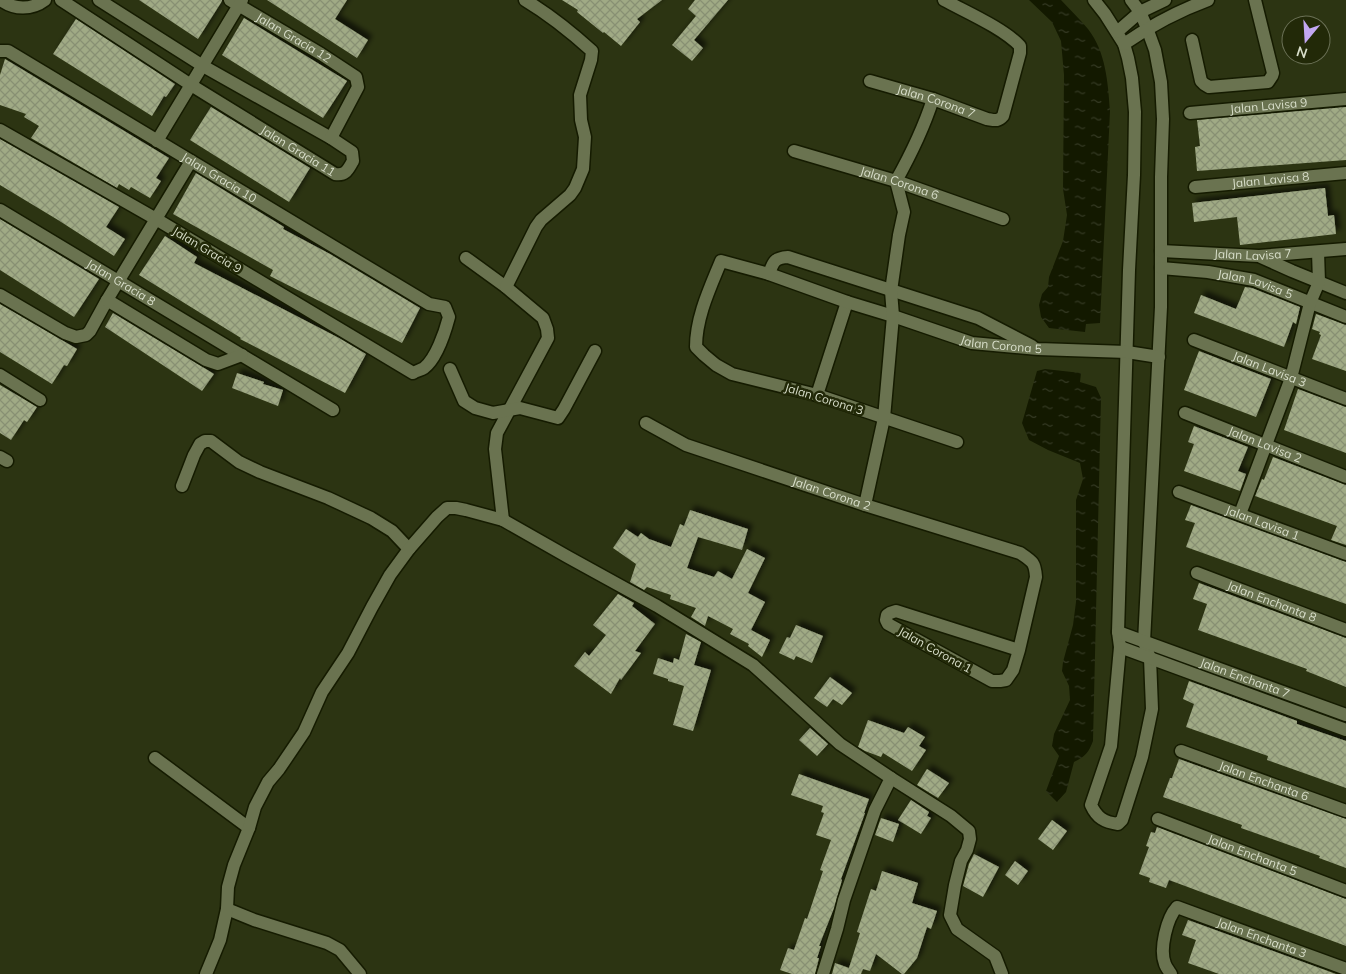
<svg xmlns="http://www.w3.org/2000/svg" width="1346" height="974" font-family="Mulish,sans-serif">
<style>
.water{fill:url(#water-ripples)}
.building{fill:url(#building-cross-hatch);filter:url(#shadow)}
.lines{fill:none;stroke-linecap:round;stroke-linejoin:round}
.minor-casing{stroke:#151b00;stroke-width:15}
.minor{stroke:#6a7350;stroke-width:12}
.labels{text-anchor:middle;stroke-width:5;stroke-linejoin:round;paint-order:stroke}
.street-label{font-size:12px;fill:#d8deca;stroke:#222908}
</style>
<defs>
<pattern id="water-ripples" width="26" height="14" patternUnits="userSpaceOnUse" patternTransform="scale(1.25)"><rect width="26" height="14" fill="#131900"/><path d="M2 4q2-2 4 0t4 0M15 11q2-2 4 0t4 0" fill="none" stroke="#353a24"/></pattern>
<pattern id="building-cross-hatch" width="8" height="8" patternUnits="userSpaceOnUse" patternTransform="scale(1.25)"><rect width="8" height="8" fill="#a0aa85"/><path d="M0 0l8 8M0 8l8-8" fill="none" stroke="#889073"/></pattern>
<filter id="shadow"><feDropShadow dx="4.5" dy="-4.5" stdDeviation="2.5" flood-color="#0009"/></filter>
</defs>
<rect width="100%" height="100%" fill="#2c3412"/>
<path class="water" d="M1029 0H1061C1070 10 1080 19 1088 29 1106 52 1108 83 1110 111L1100 323 1086 324 1085 332 1049 328 1041 317 1039 305 1042 294 1048 287 1049 277 1063 241 1067 215 1063 189 1064 75 1061 41 1052 22Z
M1045 369 1081 373 1080 382 1096 387 1101 398 1093 741C1089 752 1085 757 1074 762L1066 792 1057 802 1046 791 1059 756 1052 746 1054 734 1070 700 1069 686 1062 671 1063 662 1073 625 1076 602V500L1083 479 1080 463 1048 450 1029 440 1022 423 1037 371Z"/>
<path class="building" d="M139 0H222V1L198 39Z
M267 0H347L335 19 368 40 357 58Z
M562 0H662L637 19 640 22 621 46 604 32 603 33 577 12 578 10Z
M695 0H728L694 40 703 48 692 61 672 45 696 16 688 9Z
M244 18 347 81 323 118 222 55Z
M76 19 175 84 166 97 164 96 152 116 53 54Z
M5 59 169 158 156 178 161 181 150 198 131 187 129 190 119 184 117 188 31 138 39 126 24 117 26 114 0 105V75Z
M211 107 310 168 289 202 190 140Z
M1346 107V160L1197 171 1195 147 1200 146 1197 120Z
M0 139 119 207 106 227 125 239 114 256 58 220 0 185Z
M196 173 284 227 283 229 330 254 420 308 402 343 270 276 273 270 173 214Z
M1325 188 1328 216 1334 215 1336 234 1240 245 1237 217 1194 222 1192 203Z
M0 219 99 279 74 317 0 270Z
M165 236 197 257 194 263 339 338 366 354 345 393 240 339 241 338 139 275Z
M1245 287 1252 288 1300 307 1296 324 1293 322 1284 347 1194 313 1201 295 1236 309Z
M0 304 77 349 67 366 64 365 52 384 0 352Z
M113 313 214 374 202 391 105 327Z
M1316 314 1346 325V371L1312 359 1321 335 1319 334 1320 332 1312 329Z
M1199 351 1271 379 1256 417 1184 390Z
M237 373 264 382 263 384 283 390 278 406 232 388Z
M0 385 37 407 27 422 24 420 11 440 0 433Z
M1298 389 1346 407V453L1284 430Z
M1194 426 1248 447 1238 471 1246 474 1240 491 1184 471 1194 444 1188 442Z
M1273 457 1346 485V545L1331 540 1337 526 1255 496 1262 479 1264 480Z
M1191 505 1346 562V604L1186 547 1195 523 1185 520Z
M690 510 748 529 742 550 698 537 687 568 714 577 718 571 732 579 747 549 765 558 748 593 765 602 751 630 770 640 762 657 748 646 749 644 730 634 733 629 708 616 705 626 691 617 696 608 670 599 671 595 647 587 644 590 630 582 636 564 613 548 626 529 638 537 641 533 649 539 671 547 680 524 684 526Z
M1199 583 1346 638V687L1306 671 1307 669 1198 630 1207 604 1193 599Z
M618 594 634 603 632 606 655 624 635 651 641 653 621 680 620 678 611 694 574 666 585 652 589 656 606 635 593 625Z
M796 625 823 636 812 663 796 656 794 660 779 653 787 637 790 638Z
M686 634 701 642 694 665 711 670 693 731 673 725 684 686 668 681V679L653 674 658 658 673 663 674 658 679 660Z
M830 677 852 693 842 705 833 699 827 707 814 698Z
M1189 681 1297 721V724L1346 741V788L1267 760 1268 756 1186 727 1194 704 1183 699Z
M868 720 904 733 908 727 925 737 919 746 926 750 912 771 883 753 881 757 865 751 858 747Z
M810 728 828 744 817 756 799 740Z
M1179 759 1346 819V868L1319 858 1320 856 1241 828 1242 825 1163 797 1170 778H1172Z
M927 769 949 783 938 798 917 785Z
M799 774 869 799 864 813H865L841 879 842 880 834 908 819 946H821L817 958H819L815 974H792L780 970 788 948 794 950 805 918 807 919 823 871 820 870 831 840 816 835 824 813 821 812 823 806 791 795Z
M911 800 929 812 927 816 931 818 921 834 898 820Z
M881 818 899 824 893 842 875 835Z
M1052 820 1067 831 1053 850 1038 839Z
M1157 827 1346 899V946L1169 880 1166 888 1149 882 1150 878 1139 874 1149 847 1146 846 1151 832 1155 833Z
M974 854 999 867 983 897 963 886 969 864Z
M1015 861 1028 871 1018 885 1005 875Z
M882 871 918 883 912 903 937 911 931 929 927 927 917 958 904 974H902L876 954 870 971 863 969 861 974H832L835 963 849 968 860 933 857 932 871 889 876 891Z
M1188 920 1336 974H1219L1188 963 1196 940 1182 935Z"/>
<g class="lines">
<defs>
<g id="minor">
<path d="M1 0C14 10 32 10 45 0"/>
<path id="s1" d="M61 0 191 85 335 174C346 176 348 169 353 161L352 152 331 138 203 66 99 0"/>
<path id="s2" d="M230 0 321 54 356 77 358 87 331 138"/>
<path d="M1094 0 1105 14 1124 44 1128 58 1132 78 1135 112 1134 175 1129 270 1118 632 1120 647 1111 746 1091 805C1097 818 1104 822 1118 824L1122 820 1142 757 1152 709 1150 658 1144 642 1161 307V177L1163 119 1161 82 1155 50 1147 28 1140 12 1131 0"/>
<path d="M1117 32 1140 12 1165 0"/>
<path d="M1192 40 1201 81 1204 84 1209 87 1268 82 1272 76 1273 73 1255 0"/>
<path d="M1124 44C1150 26 1178 11 1208 0"/>
<path id="s3" d="M0 51H8L429 304 445 307 449 317C445 332 436 359 424 368 421 370 416 371 413 373L156 219 0 130"/>
<path id="s4" d="M870 81 933 99 987 119C994 120 998 122 1003 116L1020 53V46C1003 28 966 12 944 0"/>
<path id="s5" d="M1190 113 1346 99"/>
<path d="M157 141 242 0"/>
<path id="s6" d="M794 151 896 181 1003 219"/>
<path id="s7" d="M1195 187 1346 173"/>
<path id="s8" d="M0 210 333 410"/>
<path id="s9" d="M1161 251 1259 256 1346 249"/>
<path d="M1261 257 1292 271 1346 293"/>
<path d="M466 258 506 287 543 318 547 329 548 338 497 433 495 449 503 520"/>
<path id="s10" d="M1161 268 1208 272 1254 280 1346 317"/>
<path d="M769 274C773 262 774 258 788 257L978 318 1032 346"/>
<path d="M506 287 536 227 541 220 570 195 575 188 583 169 585 137 581 120 580 95 591 60 592 51C570 31 550 15 525 0"/>
<path d="M0 295 65 333 76 337 86 335 90 331 107 300 191 161"/>
<path d="M107 300 206 360 218 364 242 355"/>
<path id="s11" d="M1194 340 1346 399"/>
<path d="M450 369 464 401 475 408 493 413 520 408 558 418 564 409 595 351"/>
<path d="M0 375 40 400"/>
<path d="M817 395 847 302"/>
<path id="s12" d="M1185 413 1346 477"/>
<path id="s13" d="M646 423 686 445 865 505 1020 553C1032 561 1035 562 1036 577L1019 650 1013 670 1006 680 1000 681H992L888 624 886 620 887 615 890 613 896 611 1019 650"/>
<path id="s14" d="M957 442 817 395 732 374 716 365 704 355 696 347C696 317 710 288 721 261L769 274 847 302 893 316 972 343 1038 349 1127 352 1159 357"/>
<path d="M0 457 7 461"/>
<path d="M182 486 194 455 200 444 205 441H211L239 462 260 472 328 498 371 518 392 531 409 549"/>
<path id="s15" d="M1179 492 1346 554"/>
<path d="M865 505 884 418 893 316 891 291 899 235 904 212 896 181C910 156 924 127 933 99"/>
<path d="M1240 514 1291 378 1310 303 1319 282 1318 252"/>
<path id="s16" d="M1197 573 1346 630"/>
<path id="s17" d="M1118 632 1346 715"/>
<path d="M1120 647 1346 730"/>
<path id="s18" d="M1181 751 1346 811"/>
<path d="M155 758 249 828"/>
<path d="M891 778 951 816 969 831 970 839 967 850 961 861 955 885 950 915 957 929 995 956 1002 974"/>
<path id="s19" d="M1158 819 1346 891"/>
<path d="M227 909 254 920 327 943 340 950 360 974"/>
<path d="M206 974 220 940 227 909 228 887 234 865 249 828 255 807 268 782 279 769 304 732 322 692 348 653 372 607 390 575 409 549 437 517 447 508H456L466 510 503 520 568 557 657 606 753 665 840 744 891 778 875 810 844 900 837 929 823 974"/>
<path id="s20" d="M1171 974C1169 971 1166 967 1165 964 1159 949 1167 918 1177 907L1346 969"/>
</g>
</defs>
<use href="#minor" class="minor-casing"/>
<use href="#minor" class="minor"/>
</g>
<g class="labels">
<g class="street-label">
<text dy="4" stroke="none"><textPath href="#s2" startOffset="74">Jalan Gracia 12</textPath></text>
<text dy="4" stroke="none"><textPath href="#s4" startOffset="69">Jalan Corona 7</textPath></text>
<text dy="4" stroke="none"><textPath href="#s5" startOffset="79">Jalan Lavisa 9</textPath></text>
<text dy="4" stroke="none"><textPath href="#s1" startOffset="281">Jalan Gracia 11</textPath></text>
<text dy="4" stroke="none"><textPath href="#s3" startOffset="254">Jalan Gracia 10</textPath></text>
<text dy="4" stroke="none"><textPath href="#s7" startOffset="76">Jalan Lavisa 8</textPath></text>
<text dy="4" stroke="none"><textPath href="#s6" startOffset="110">Jalan Corona 6</textPath></text>
<text transform="translate(207 250) rotate(31)" y="4">Jalan Gracia 9</text>
<text dy="4" stroke="none"><textPath href="#s9" startOffset="92">Jalan Lavisa 7</textPath></text>
<text dy="4" stroke="none"><textPath href="#s8" startOffset="141">Jalan Gracia 8</textPath></text>
<text dy="4" stroke="none"><textPath href="#s10" startOffset="96">Jalan Lavisa 5</textPath></text>
<text dy="4" stroke="none"><textPath href="#s14" startOffset="664">Jalan Corona 5</textPath></text>
<text dy="4" stroke="none"><textPath href="#s11" startOffset="81">Jalan Lavisa 3</textPath></text>
<text transform="translate(824 399) rotate(17)" y="4">Jalan Corona 3</text>
<text dy="4" stroke="none"><textPath href="#s12" startOffset="86">Jalan Lavisa 2</textPath></text>
<text dy="4" stroke="none"><textPath href="#s13" startOffset="199">Jalan Corona 2</textPath></text>
<text dy="4" stroke="none"><textPath href="#s15" startOffset="89">Jalan Lavisa 1</textPath></text>
<text dy="4" stroke="none"><textPath href="#s16" startOffset="80">Jalan Enchanta 8</textPath></text>
<text transform="translate(935 650) rotate(29)" y="4">Jalan Corona 1</text>
<text dy="4" stroke="none"><textPath href="#s17" startOffset="135">Jalan Enchanta 7</textPath></text>
<text dy="4" stroke="none"><textPath href="#s18" startOffset="88">Jalan Enchanta 6</textPath></text>
<text dy="4" stroke="none"><textPath href="#s19" startOffset="101">Jalan Enchanta 5</textPath></text>
<text dy="4" stroke="none"><textPath href="#s20" startOffset="162">Jalan Enchanta 3</textPath></text>
</g>
</g>
<g transform="translate(1306 40) rotate(198)"><circle r="24" fill="#222908" stroke="#6b7156"/>
<path d="M0-4L9 19L0 12L-9 19Z" fill="#c2a7f2"/>
<text y="-8" font-size="14" font-weight="bold" text-anchor="middle" fill="#d8deca">N</text>
</g>
</svg>
